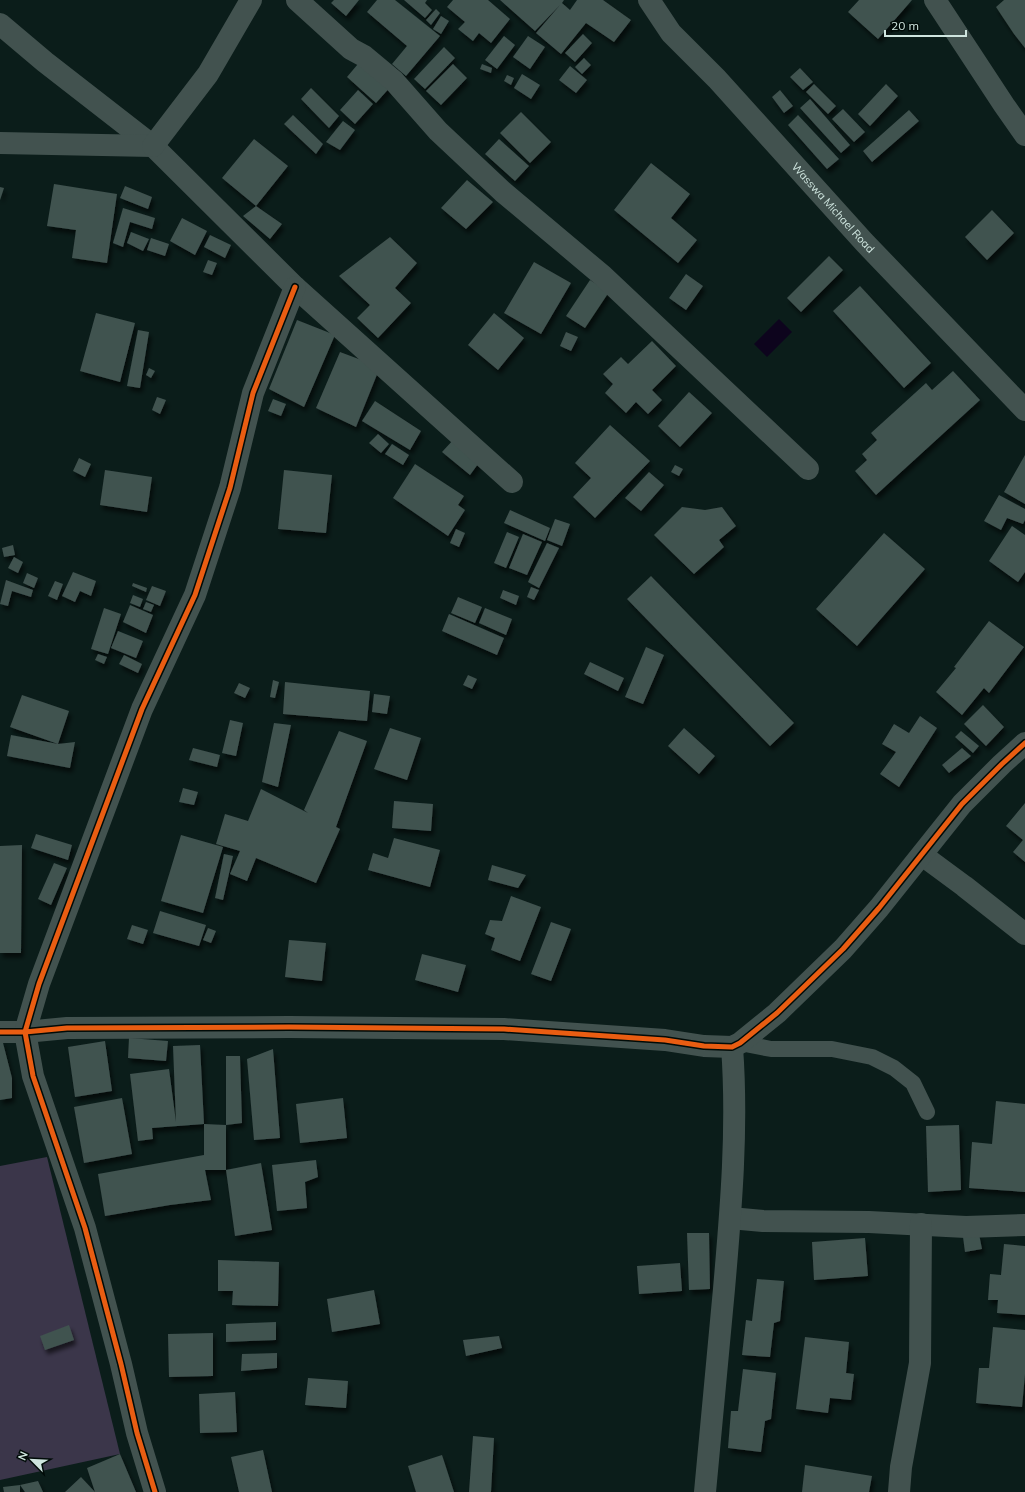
<svg xmlns="http://www.w3.org/2000/svg" width="1025" height="1492" font-family="Mulish,sans-serif">
<style>
.green{fill:#3b364a}
.water{fill:#0d041d}
.building{fill:#40524f;filter:url(#shadow)}
.lines{fill:none;stroke-linecap:round;stroke-linejoin:round}
.service{stroke:#42524f;stroke-width:16}
.minor{stroke:#42524f;stroke-width:22}
.cycleway-casing{stroke:#000b08;stroke-width:8}
.cycleway{stroke:#e95d12;stroke-width:5}
.labels{text-anchor:middle;stroke-width:4;stroke-linejoin:round;paint-order:stroke}
.street-label{font-size:11px;fill:#cfe5df;stroke:#000b08}
</style>
<defs>
<filter id="shadow"><feDropShadow dx="2.5" dy="4.5" stdDeviation="2" flood-color="#0009"/></filter>
</defs>
<rect width="100%" height="100%" fill="#0b1d1a"/>
<path class="green" d="M47 1157 120 1454 0 1480V1166Z"/>
<path class="water" d="M779 319 792 332 767 357 754 344Z"/>
<path class="building" d="M334 0H359L346 16 331 3Z
M377 0H395L440 36 406 76 392 64 407 46 367 12Z
M404 0H427L425 3 432 10 425 18Z
M453 0H488L510 19 491 43 479 33 473 41 458 29 465 22 447 7Z
M500 0H564L562 3 570 10 577 0H603L631 20 614 42 586 23 561 54 536 33 560 5 535 31Z
M859 0H912L878 39 848 12Z
M1004 0H1025V48L1014 34 996 7Z
M436 9 440 13 431 25 426 20Z
M441 16 449 21 441 34 433 29Z
M583 34 592 43 575 62 565 53Z
M504 36 515 45 497 69 485 60Z
M528 36 545 47 530 69 513 57Z
M444 47 455 58 425 89 414 79Z
M363 58 393 84 376 103 347 77Z
M584 58 591 65 582 74 575 67Z
M453 64 467 78 441 105 426 91Z
M482 64 492 68 491 73 480 69Z
M570 66 587 80 576 93 559 80Z
M800 68 813 82 803 90 790 77Z
M522 74 540 85 531 99 514 88Z
M507 75 514 78 511 85 504 81Z
M814 84 836 106 828 114 806 92Z
M886 84 898 96 870 126 858 114Z
M311 88 339 116 329 128 301 99Z
M358 90 373 104 355 124 340 110Z
M780 90 793 106 784 113 772 97Z
M810 99 850 145 841 153 800 108Z
M843 109 865 132 854 142 832 119Z
M909 110 919 121 872 162 863 151Z
M521 112 551 142 530 163 500 133Z
M293 115 323 144 316 154 284 124Z
M798 115 839 159 827 169 788 125Z
M343 121 355 130 340 150 326 142Z
M254 139 288 166 256 206 222 178Z
M499 139 529 166 515 181 485 154Z
M651 163 690 194 671 218 697 240 678 263 614 210Z
M467 180 493 202 466 229 441 208Z
M54 184 117 194 107 263 72 258 76 230 47 226Z
M125 186 152 197 148 209 120 198Z
M0 187 4 188 0 200Z
M256 206 282 224 270 239 243 216Z
M123 208 155 218 152 229 130 222 123 247 113 243Z
M992 210 1014 233 987 260 965 237Z
M182 218 207 231 195 255 170 241Z
M131 232 149 239 143 251 127 243Z
M210 235 231 245 225 258 204 247Z
M390 237 417 263 395 288 411 303 378 338 357 318 370 305 339 276Z
M151 238 169 244 165 256 147 250Z
M829 256 843 270 801 312 787 298Z
M208 260 217 263 212 275 203 272Z
M534 262 571 283 541 334 504 313Z
M686 274 703 286 686 310 669 298Z
M590 280 609 292 585 328 566 316Z
M860 286 931 363 904 388 833 311Z
M96 313 135 323 120 382 80 371Z
M494 313 524 338 498 370 468 345Z
M297 320 335 335 304 407 269 389Z
M138 330 149 332 140 388 127 386Z
M566 332 578 337 571 351 560 346Z
M652 341 676 366 652 390 662 400 648 414 636 402 626 413 605 393 613 384 603 374 621 357 628 364Z
M340 352 380 367 356 427 316 408Z
M149 368 155 371 151 378 146 375Z
M953 371 980 400 876 495 855 471 867 460 862 454 877 440 871 433 926 383 932 390Z
M689 392 712 413 680 447 658 426Z
M157 397 166 400 160 414 152 410Z
M273 399 286 404 281 416 268 411Z
M375 401 421 431 410 450 362 421Z
M610 425 650 461 595 518 573 497 591 478 575 463Z
M378 434 389 444 381 453 369 443Z
M454 439 481 460 470 475 442 452Z
M392 444 409 455 403 465 385 454Z
M1025 455V504L1004 492Z
M79 458 91 464 85 477 73 471Z
M415 464 464 496 458 505 465 510 448 536 393 498Z
M675 465 683 469 679 476 671 472Z
M105 470 152 477 147 512 100 505Z
M284 470 332 475 326 533 278 529Z
M649 472 664 485 641 511 625 498Z
M999 495 1025 509V520L1023 524 1007 518 1001 530 984 521Z
M682 507 705 510 722 507 736 526 719 540 724 547 694 574 654 535Z
M510 510 550 528 545 541 504 523Z
M555 519 570 524 562 546 547 540Z
M1012 526 1025 535V572L1018 582 989 561Z
M456 529 465 533 459 547 450 543Z
M507 532 519 537 506 568 494 563Z
M884 533 925 569 857 646 816 609Z
M523 534 542 542 527 575 509 568Z
M547 543 559 548 539 588 528 582Z
M13 545 15 555 4 557 2 548Z
M14 557 23 562 18 573 8 568Z
M73 572 96 581 91 596 80 591 75 602 62 596Z
M27 573 38 578 34 588 23 583Z
M651 576 794 723 770 746 627 599Z
M6 580 33 590 31 597 12 591 8 606 0 604Z
M55 581 63 584 57 600 48 596Z
M133 583 147 588 146 592 132 586Z
M152 586 166 591 160 606 146 600Z
M531 587 539 590 534 600 527 597Z
M503 590 519 596 516 605 500 598Z
M133 595 143 599 140 607 130 603Z
M458 597 482 607 475 623 451 613Z
M146 602 154 605 151 612 143 609Z
M130 605 153 615 146 633 123 622Z
M104 608 121 614 108 654 91 649Z
M485 608 512 619 506 635 479 623Z
M449 614 504 638 497 655 442 631Z
M989 621 1024 647 989 693 984 688 962 715 936 692 956 668 954 667Z
M118 631 143 641 136 658 111 648Z
M646 647 664 655 643 704 625 697Z
M98 654 107 657 104 664 95 660Z
M124 655 142 664 138 673 119 664Z
M590 662 624 678 618 691 584 674Z
M468 675 477 679 472 689 463 685Z
M273 680 279 682 275 698 270 697Z
M285 682 370 691 367 721 283 714Z
M239 683 250 688 245 698 234 693Z
M374 694 390 696 387 714 372 712Z
M22 695 69 711 58 744 10 727Z
M983 705 1004 727 986 746 964 724Z
M920 716 937 728 899 787 880 774 896 752 882 744 894 724 909 733Z
M230 720 243 723 236 756 222 753Z
M274 723 291 725 278 787 262 782Z
M390 728 421 738 407 780 374 769Z
M684 728 715 756 699 774 668 746Z
M339 731 367 741 336 827 340 829 316 883 256 858 247 881 230 874 240 851 216 844 225 814 248 821 261 789 308 813 304 810Z
M961 731 979 746 973 753 955 737Z
M11 735 58 744 75 742 70 768 7 756Z
M193 748 220 755 217 767 189 760Z
M962 748 971 756 949 773 942 765Z
M183 788 198 792 194 805 179 802Z
M394 801 433 804 431 831 392 828Z
M1025 803V862L1013 852 1023 840 1006 826Z
M36 834 72 845 68 860 31 848Z
M181 835 223 847 203 913 161 901Z
M394 838 440 850 430 887 368 870 373 853 388 858Z
M22 845 21 953H0V846Z
M224 854 233 856 223 900 215 898Z
M54 863 67 868 51 905 38 899Z
M492 865 526 875 518 888 488 880Z
M511 896 541 907 520 961 491 950 495 938 485 934 490 920 502 921Z
M160 911 206 925 199 946 153 933Z
M551 922 571 929 551 981 531 974Z
M132 925 148 930 143 944 127 939Z
M208 928 216 931 211 943 203 940Z
M289 940 326 943 322 981 285 977Z
M422 954 466 965 458 992 415 980Z
M129 1038 168 1041 166 1061 128 1058Z
M2 1039 12 1078V1098L0 1100V1040Z
M105 1041 112 1091 75 1097 68 1047Z
M200 1045 204 1124 152 1128 153 1139 138 1141 130 1074 169 1069 176 1122 173 1046Z
M273 1049 280 1138 254 1140 247 1059Z
M226 1056H240L242 1123 226 1125Z
M122 1098 132 1154 84 1163 74 1107Z
M343 1098 347 1138 300 1143 296 1104Z
M996 1101 1025 1104V1192L969 1188 972 1142 992 1144Z
M204 1124 226 1125V1170H205L211 1200 170 1205 105 1216 98 1174 204 1155Z
M959 1125 961 1190 928 1192 926 1126Z
M316 1160 318 1177 305 1182 307 1208 277 1211 272 1165Z
M261 1163 272 1230 235 1236 226 1170Z
M687 1233H709L710 1289 689 1290Z
M979 1234 982 1249 965 1252 963 1237Z
M865 1238 868 1276 814 1280 812 1242Z
M1004 1244 1025 1246V1315L997 1313 998 1300H988L990 1274 1001 1275Z
M218 1260 279 1262 278 1306 232 1305 233 1291H218Z
M680 1263 682 1291 639 1294 637 1266Z
M757 1279 784 1281 780 1321 774 1323 770 1357 742 1355 746 1320 752 1321Z
M374 1290 380 1324 332 1332 327 1299Z
M276 1322V1340L226 1342V1324Z
M69 1325 74 1340 45 1350 40 1336Z
M993 1327 1025 1330V1374L1022 1407 976 1403 979 1368H989Z
M213 1333V1376L169 1377 168 1334Z
M499 1336 502 1348 466 1356 463 1340Z
M805 1337 849 1342 846 1373 854 1374 851 1400 830 1398 828 1413 796 1409Z
M277 1353V1368L241 1371 242 1354Z
M743 1369 776 1373 771 1419 765 1421 761 1452 728 1448 731 1411H738Z
M308 1378 348 1381 346 1408 305 1405Z
M235 1392 237 1432 200 1433 199 1394Z
M473 1436 494 1438 491 1492H469Z
M263 1450 272 1492H239L231 1457Z
M120 1454 136 1492H95L87 1468Z
M442 1455 454 1492H416L408 1466Z
M805 1465 872 1476 869 1492H802Z
M81 1477 95 1492H65Z
M38 1481 43 1492H25L20 1485Z
M20 1485V1492H4L3 1487Z"/>
<g class="lines">
<path class="service" d="M740 1043 771 1049H832L872 1057 894 1068 913 1083 927 1112"/>
<g class="minor">
<path d="M297 0 351 49 364 56 394 81 438 131 503 192 603 276 808 469"/>
<path id="s1" d="M649 0 671 33 717 79 864 242 1025 410"/>
<path d="M935 0 1004 105 1025 135"/>
<path d="M0 24 45 62 153 146 295 287 512 482"/>
<path d="M0 143 153 146"/>
<path d="M153 146 208 74 251 0"/>
<path d="M922 855 964 886 1025 934"/>
<path d="M0 1032H25L67 1028 289 1027 504 1029 665 1040 704 1046 732 1047 740 1043 777 1013 843 949 879 908 962 804 1002 764 1025 743"/>
<path d="M730 1218 763 1221 869 1222 966 1227 1025 1225"/>
<path d="M155 1492 137 1433 121 1364 85 1228 33 1076 25 1032 39 984 142 709 195 595 230 488 253 393 295 287"/>
<path d="M705 1492C711 1424 718 1357 724 1289 731 1209 738 1127 732 1047"/>
<path d="M899 1492 901 1467 920 1363 921 1224"/>
</g>
<defs>
<path id="cycleway" d="M0 1032H25L67 1028 289 1027 504 1029 665 1040 704 1046 732 1047 740 1043 777 1013 843 949 879 908 962 804 1002 764 1025 743
M155 1492 137 1433 121 1364 85 1228 33 1076 25 1032 39 984 142 709 195 595 230 488 253 393 295 287"/>
</defs>
<use href="#cycleway" class="cycleway-casing"/>
<use href="#cycleway" class="cycleway"/>
</g>
<g class="labels">
<g class="street-label">
<text dy="4" stroke="none"><textPath href="#s1" startOffset="278">Wasswa Michael Road</textPath></text>
</g>
</g>
<g transform="translate(32 1460) rotate(294)" stroke="#000b08" stroke-width="3" paint-order="stroke">
<path d="M0-3L7 15L0 10L-7 15Z" fill="#cfe5df"/>
<text y="-6" font-size="11" font-weight="bold" text-anchor="middle" fill="#cfe5df">N</text>
</g>
<path d="M885 30v6h81v-6" fill="none" stroke="#cfe5df" stroke-width="2"/>
<text x="891" y="30" font-size="12" fill="#cfe5df" stroke="#000b08" stroke-width="3" paint-order="stroke">20 m</text>
</svg>
